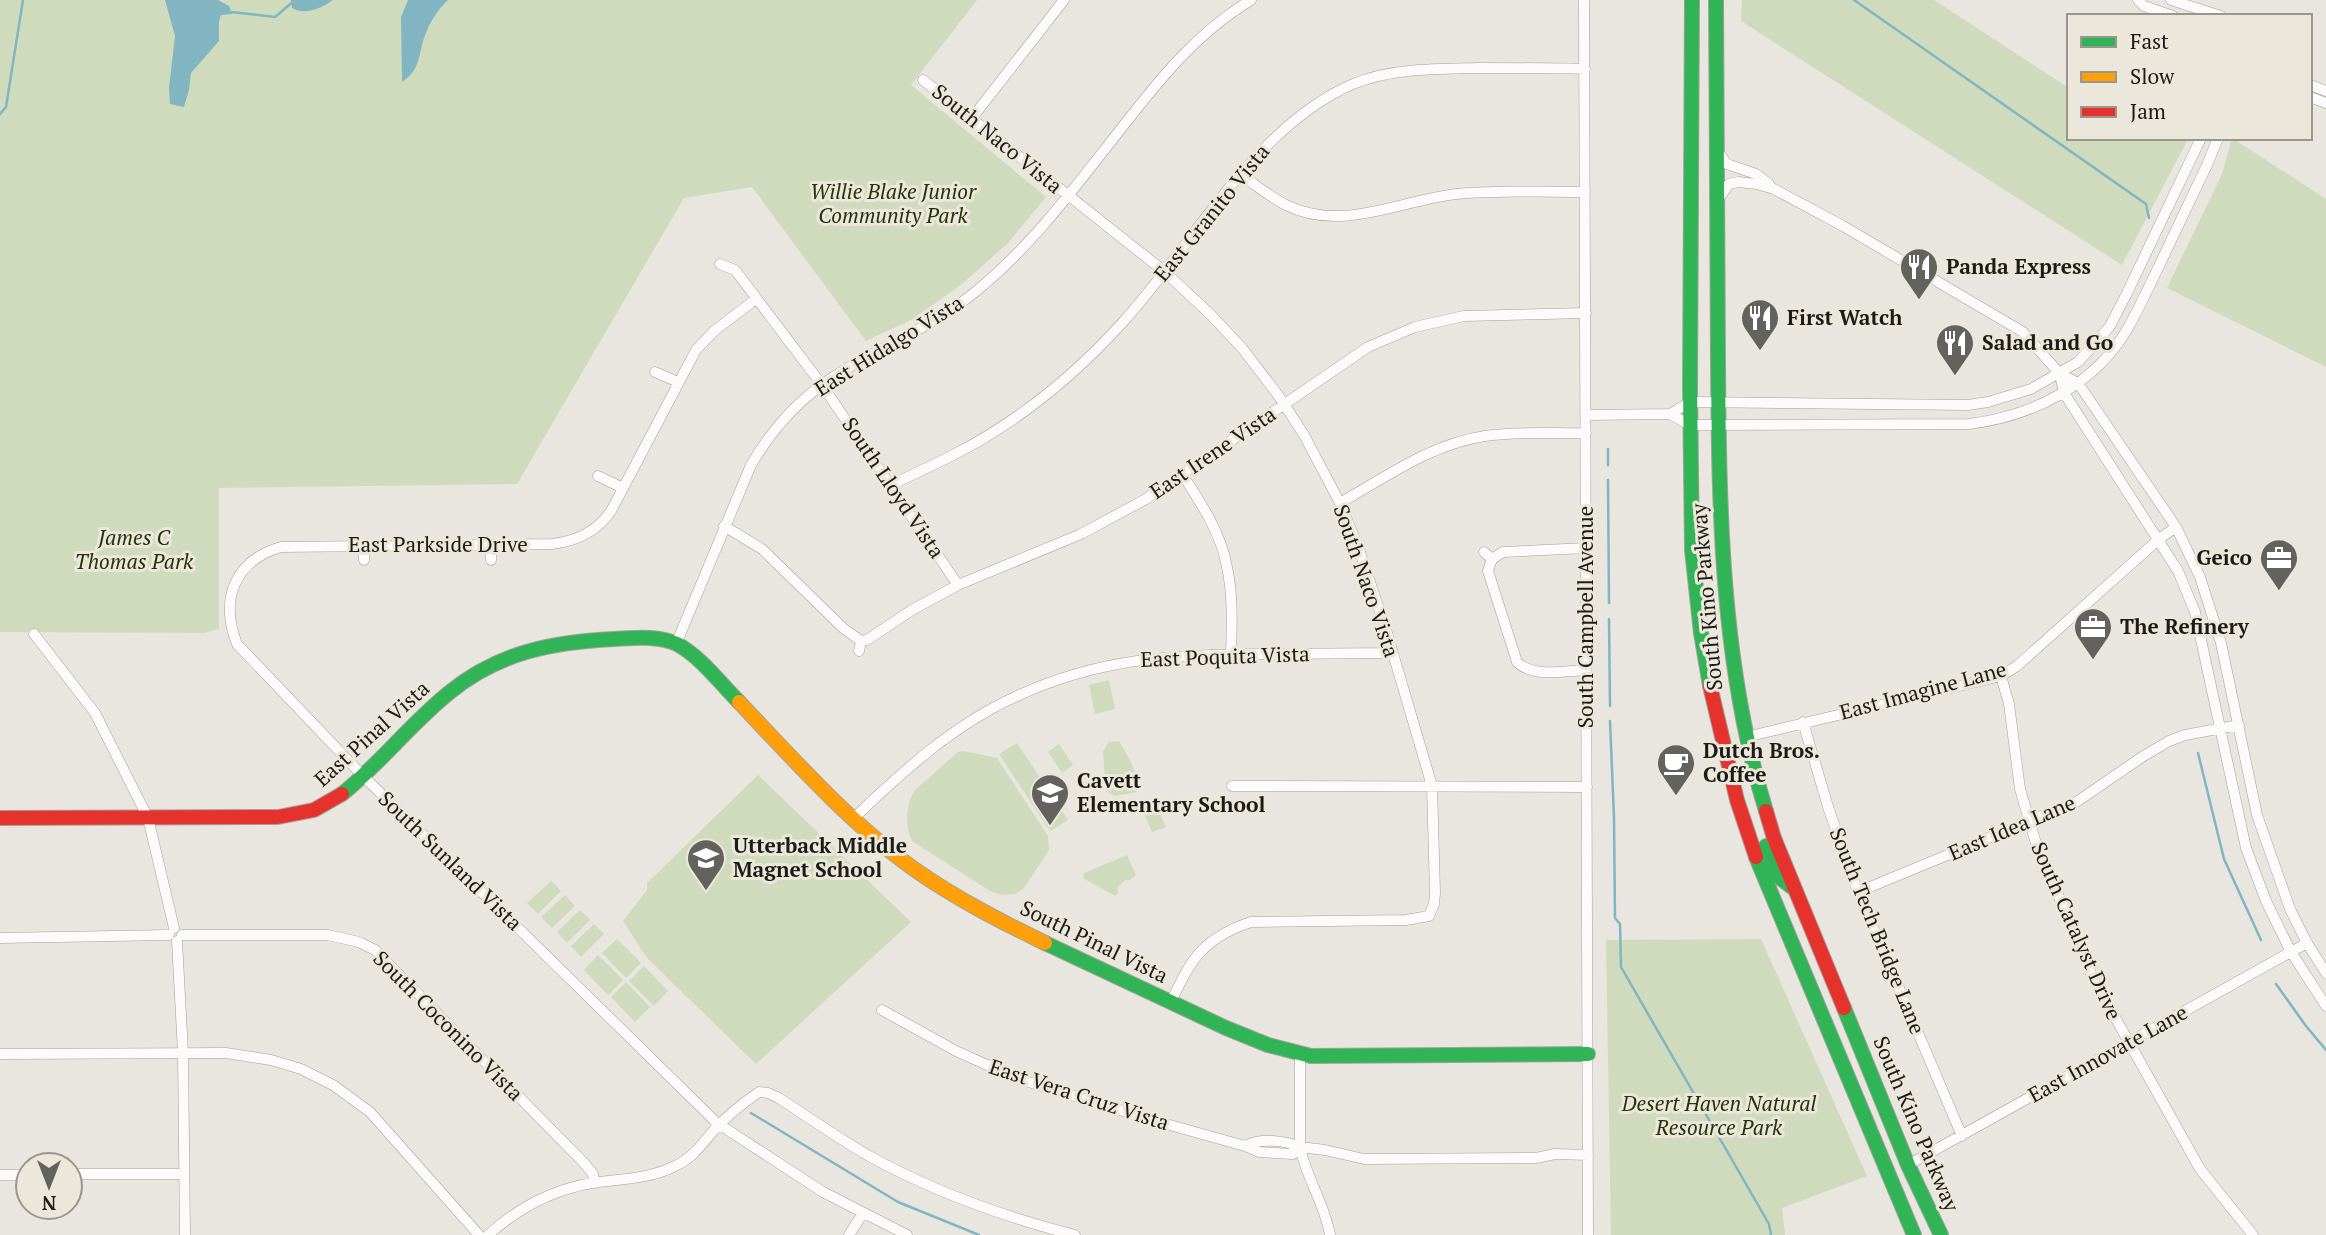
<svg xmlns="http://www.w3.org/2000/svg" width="2326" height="1235" font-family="'PT Serif',serif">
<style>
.green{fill:#d0dbbe}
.water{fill:#82b5c2}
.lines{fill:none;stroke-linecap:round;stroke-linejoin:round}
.stream{stroke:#82b5c2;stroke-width:2.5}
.street-casing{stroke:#a2a19b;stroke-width:11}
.fast-casing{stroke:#a2a19b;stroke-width:16}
.slow-casing{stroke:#a2a19b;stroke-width:16}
.jam-casing{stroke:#a2a19b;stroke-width:16}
.street{stroke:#fcfbfa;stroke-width:10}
.fast{stroke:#30b455;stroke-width:14}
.slow{stroke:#ff9f0a;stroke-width:14}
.jam{stroke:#e5322d;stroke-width:14}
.labels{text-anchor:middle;stroke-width:6;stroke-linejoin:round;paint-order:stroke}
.street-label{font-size:21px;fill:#1c1b17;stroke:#ebe8db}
.park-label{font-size:21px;font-style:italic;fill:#23330a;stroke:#ebe8db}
.poi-label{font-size:21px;font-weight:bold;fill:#1c1b17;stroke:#ebe8db;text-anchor:start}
</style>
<rect width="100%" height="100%" fill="#e8e6de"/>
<path class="green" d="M0 0H977L911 85 1046 197 1008 243 962 284 913 319 866 341 752 187 684 198 517 484 219 488V629L205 633 0 632Z
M1742 0H1934L2069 88V138L2188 139 2122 265 1741 21Z
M2232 138 2326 199V367L2167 288 2222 174Z
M1109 680 1115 709 1095 714 1089 685Z
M1119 741C1128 758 1140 773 1137 792L1115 796 1106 791 1103 751 1109 742Z
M1017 743 1068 820 1050 831 999 754Z
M1059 744 1073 765 1062 773 1048 752Z
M963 751 997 758 1048 836 1049 850 1024 888 1015 894 1002 895 990 891 912 841C904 826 906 804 915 790L958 752Z
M758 775 911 922 756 1064 647 958 623 921 647 890V883Z
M1156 805 1166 827 1152 832 1143 810Z
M1127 855 1136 875 1130 880H1125L1118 887V893L1115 896 1083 878 1084 873Z
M551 881 561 891 538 914 527 903Z
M565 895 575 906 552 928 541 917Z
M580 910 590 920 567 943 557 932Z
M594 924 604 934 581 957 571 946Z
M617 939 641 963 626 978 602 953Z
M1761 939 1867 1176 1782 1208 1785 1235H1611L1606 940Z
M598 955 623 980 608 995 584 970Z
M644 966 668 991 654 1006 629 981Z
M626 982 650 1007 635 1022 611 997Z"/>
<path class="water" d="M165 0H218L229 6 232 14 221 15 219 21V41L191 73 189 90 184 107 170 104 169 88 175 36Z
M291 0H333C322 8 305 16 292 8Z
M408 0H448C439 8 430 22 426 33 417 53 423 68 402 82L401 17Z"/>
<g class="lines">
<path class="stream" d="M1854 0 2146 204 2149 218
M231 12 275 17 295 0
M0 114 6 107 23 0
M1608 449V465
M1608 480 1609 603
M1609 619 1610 706
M1610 721 1614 818 1615 918 1620 924 1621 967 1769 1224 1771 1235
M2198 753 2224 859 2261 940
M2276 984 2306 1026 2326 1050
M751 1113 898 1202 979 1235"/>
<defs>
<path id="street" d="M1584 0 1588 1235
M2138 0 2144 6 2173 16
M2171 0 2221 16
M923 80 1165 272 1211 315 1242 348 1278 395 1304 435 1341 505 1359 549 1387 633 1432 786 1435 893 1434 904 1429 916
M2310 85 2326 91
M2310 97 2326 103
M972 118 1064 0
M1718 152 1727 164 1756 174 1769 184
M1241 175C1256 185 1270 197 1286 205 1343 233 1399 200 1457 194 1500 190 1543 192 1585 192
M1719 198 1729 184 1738 182 1757 184 1774 189 1843 226 2023 332 2060 374 2078 383 2176 527 2200 577 2221 643 2257 815 2290 909 2307 943 2326 973
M720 264 735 270 822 385 958 585
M756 299 714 331 696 350 611 511C597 532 577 541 552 544L281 547C233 561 220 601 237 644L363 776 717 1123 823 1192 907 1235
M655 372 678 382
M2060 374 2064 393 2178 571 2195 612 2246 848 2266 901 2291 952 2326 1006
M1670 414 1690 425 1969 424C2033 416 2095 385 2128 328 2139 308 2149 287 2159 266 2175 233 2191 199 2207 165L2218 138
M1586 415 1670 414 1690 402 1968 405 1988 402 2031 389 2078 362 2092 347 2110 326 2127 293 2201 138
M1182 474C1201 503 1221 533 1227 567 1233 595 1232 625 1231 654
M598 476 623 488
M891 485C911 475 932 466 953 455 1016 423 1075 375 1123 322 1193 245 1255 126 1353 84 1392 68 1437 69 1479 68 1514 68 1549 68 1585 69
M1340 503C1386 477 1431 444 1485 436 1517 431 1553 434 1586 433
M724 526 762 549 843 628 861 641
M491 545V560
M364 546V560
M1484 552 1492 559
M34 634 95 713 148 818 174 928
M676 644 751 465C772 429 802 396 838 374 883 345 933 327 975 292 1032 246 1075 187 1120 130 1159 80 1196 33 1251 0
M859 651 861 641 867 640 912 610 958 585 1081 534 1146 499 1368 347 1415 327 1464 316 1586 313
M1585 670C1564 671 1533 678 1517 662L1488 571 1492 559 1503 552 1586 548
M2001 676 2009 704 2020 789 2035 840 2093 978 2200 1169 2253 1235
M1803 722 1829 810 1858 892 1962 1136
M1746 737 2001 676 2017 666 2159 539 2176 527
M1232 786 1587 787
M854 818C902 772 953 725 1015 697 1100 657 1173 655 1265 654 1307 654 1350 653 1393 653
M1858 892 2078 801 2142 757 2169 741 2185 735 2239 725
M182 935H328L359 942 375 950 584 1163 593 1174 594 1183
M0 938 169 935
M177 941 183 1052 185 1235
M1171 1002C1191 959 1203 938 1251 922L1406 920 1429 916
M882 1010 956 1051 1016 1078 1159 1122 1245 1146 1259 1152 1293 1154 1300 1147C1285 1140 1260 1138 1245 1146
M0 1054 226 1053 271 1060 301 1069 333 1085 370 1112 479 1235
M1300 1054V1147C1306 1178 1325 1204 1330 1235
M1300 1147 1325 1150 1364 1159 1536 1158 1555 1154 1588 1155
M1908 1165 2307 943
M70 1174H184
M0 1175H28
M488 1235C518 1208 551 1190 592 1183 619 1179 650 1179 675 1166 693 1158 702 1144 714 1130 727 1116 743 1103 759 1092L768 1093 779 1098C809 1118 838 1138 869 1156 933 1191 1004 1217 1075 1235
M849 1235 863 1213"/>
<path id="fast" d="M1692 0 1690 387 1692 550 1701 633 1710 686
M1716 0C1717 120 1717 240 1718 360 1719 512 1721 665 1766 811
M342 794C381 763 411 723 450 692 499 652 553 642 614 639 634 638 658 635 677 644 701 657 720 683 739 702
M1766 846 1776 875 1792 887
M1756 857 1914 1235
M1045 943 1226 1028 1268 1045 1311 1056 1588 1054
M1844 1008 1908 1165 1941 1235"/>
<path id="slow" d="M739 702C794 760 849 822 914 869 955 898 1000 921 1045 943"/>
<path id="jam" d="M1710 686 1737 800 1756 857
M1766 811 1774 838 1844 1008
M0 818 278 817 314 810 342 794"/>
</defs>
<use href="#street" class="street-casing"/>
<use href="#fast" class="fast-casing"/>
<use href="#slow" class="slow-casing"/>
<use href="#jam" class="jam-casing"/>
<use href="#street" class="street"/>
<use href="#fast" class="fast"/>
<use href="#slow" class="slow"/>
<use href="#jam" class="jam"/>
</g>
<defs>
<symbol id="restaurant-pin" viewBox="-11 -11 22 30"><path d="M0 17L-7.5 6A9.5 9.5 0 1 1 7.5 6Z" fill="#63625d" stroke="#ebe8db"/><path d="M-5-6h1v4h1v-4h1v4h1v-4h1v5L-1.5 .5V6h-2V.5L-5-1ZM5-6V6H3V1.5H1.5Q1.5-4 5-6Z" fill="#fff"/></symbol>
<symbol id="office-pin" viewBox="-11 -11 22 30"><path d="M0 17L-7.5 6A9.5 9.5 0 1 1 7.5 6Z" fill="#63625d" stroke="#ebe8db"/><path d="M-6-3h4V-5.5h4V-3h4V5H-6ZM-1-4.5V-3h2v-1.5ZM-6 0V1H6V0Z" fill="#fff"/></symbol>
<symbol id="cafe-pin" viewBox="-11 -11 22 30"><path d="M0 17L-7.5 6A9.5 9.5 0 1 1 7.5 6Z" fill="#63625d" stroke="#ebe8db"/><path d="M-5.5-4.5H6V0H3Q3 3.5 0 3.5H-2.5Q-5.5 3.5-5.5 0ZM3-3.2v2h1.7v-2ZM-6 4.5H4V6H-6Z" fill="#fff"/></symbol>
<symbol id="school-pin" viewBox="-11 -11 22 30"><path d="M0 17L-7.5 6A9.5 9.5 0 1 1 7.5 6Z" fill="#63625d" stroke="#ebe8db"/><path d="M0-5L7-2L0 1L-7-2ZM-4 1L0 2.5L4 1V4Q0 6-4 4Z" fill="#fff"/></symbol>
</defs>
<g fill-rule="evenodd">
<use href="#restaurant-pin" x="1897" y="245" width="44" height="60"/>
<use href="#restaurant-pin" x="1738" y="296" width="44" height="60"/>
<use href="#restaurant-pin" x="1933" y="321" width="44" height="60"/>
<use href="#office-pin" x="2257" y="536" width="44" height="60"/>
<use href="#office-pin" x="2071" y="605" width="44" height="60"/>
<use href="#cafe-pin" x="1654" y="741" width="44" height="60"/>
<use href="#school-pin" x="1028" y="771" width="44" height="60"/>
<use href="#school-pin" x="684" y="836" width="44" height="60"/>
</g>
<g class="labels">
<g class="street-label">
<text transform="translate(997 139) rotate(39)" y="7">South Naco Vista</text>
<text transform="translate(1212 213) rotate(-51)" y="7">East Granito Vista</text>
<text transform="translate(889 346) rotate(-32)" y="7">East Hidalgo Vista</text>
<text transform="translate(1213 453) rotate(-34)" y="7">East Irene Vista</text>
<text transform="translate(893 488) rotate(56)" y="7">South Lloyd Vista</text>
<text x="438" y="552">East Parkside Drive</text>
<text transform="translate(1366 581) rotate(71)" y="7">South Naco Vista</text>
<text transform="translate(1707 597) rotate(-95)" y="7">South Kino Parkway</text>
<text transform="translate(1586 617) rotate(-90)" y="7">South Campbell Avenue</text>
<text transform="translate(1225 657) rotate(-2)" y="7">East Poquita Vista</text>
<text transform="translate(1923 691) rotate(-15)" y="7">East Imagine Lane</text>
<text transform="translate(372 734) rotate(-42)" y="7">East Pinal Vista</text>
<text transform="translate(2012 828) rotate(-23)" y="7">East Idea Lane</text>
<text transform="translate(450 861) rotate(44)" y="7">South Sunland Vista</text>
<text transform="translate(1877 931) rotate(68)" y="7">South Tech Bridge Lane</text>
<text transform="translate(2076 931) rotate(66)" y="7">South Catalyst Drive</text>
<text transform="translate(1094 942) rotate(26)" y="7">South Pinal Vista</text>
<text transform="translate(448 1026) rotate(45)" y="7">South Coconino Vista</text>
<text transform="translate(2108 1054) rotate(-29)" y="7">East Innovate Lane</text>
<text transform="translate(1079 1095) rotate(18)" y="7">East Vera Cruz Vista</text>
<text transform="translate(1916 1124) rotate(67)" y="7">South Kino Parkway</text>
</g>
<g class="park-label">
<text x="893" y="199">Willie Blake Junior<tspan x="893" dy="24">Community Park</tspan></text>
<text x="134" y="545">James C<tspan x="134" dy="24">Thomas Park</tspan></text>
<text x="1719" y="1111">Desert Haven Natural<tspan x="1719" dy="24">Resource Park</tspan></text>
</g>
<g class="poi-label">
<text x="1946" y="274">Panda Express</text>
<text x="1787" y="325">First Watch</text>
<text x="1982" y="350">Salad and Go</text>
<text x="2252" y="565" text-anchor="end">Geico</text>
<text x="2120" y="634">The Refinery</text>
<text x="1703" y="758">Dutch Bros.<tspan x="1703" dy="24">Coffee</tspan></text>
<text x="1077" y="788">Cavett<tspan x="1077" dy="24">Elementary School</tspan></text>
<text x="733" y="853">Utterback Middle<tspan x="733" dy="24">Magnet School</tspan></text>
</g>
</g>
<rect x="2067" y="14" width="245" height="126" fill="#ebe8db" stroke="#98968d" stroke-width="2"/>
<rect x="2081" y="37" width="35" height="10" fill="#30b455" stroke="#98968d" stroke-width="2"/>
<text x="2130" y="49" font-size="21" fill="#1c1b17">Fast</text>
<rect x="2081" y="72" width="35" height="10" fill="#ff9f0a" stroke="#98968d" stroke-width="2"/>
<text x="2130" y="84" font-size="21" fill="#1c1b17">Slow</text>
<rect x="2081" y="107" width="35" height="10" fill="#e5322d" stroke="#98968d" stroke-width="2"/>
<text x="2130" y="119" font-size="21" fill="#1c1b17">Jam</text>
<g transform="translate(49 1186) rotate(180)"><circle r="33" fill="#ebe8db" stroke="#98968d" stroke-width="2"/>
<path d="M0-5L12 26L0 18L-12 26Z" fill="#63625d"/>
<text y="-10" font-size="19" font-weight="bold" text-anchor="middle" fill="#1c1b17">N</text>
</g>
</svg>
